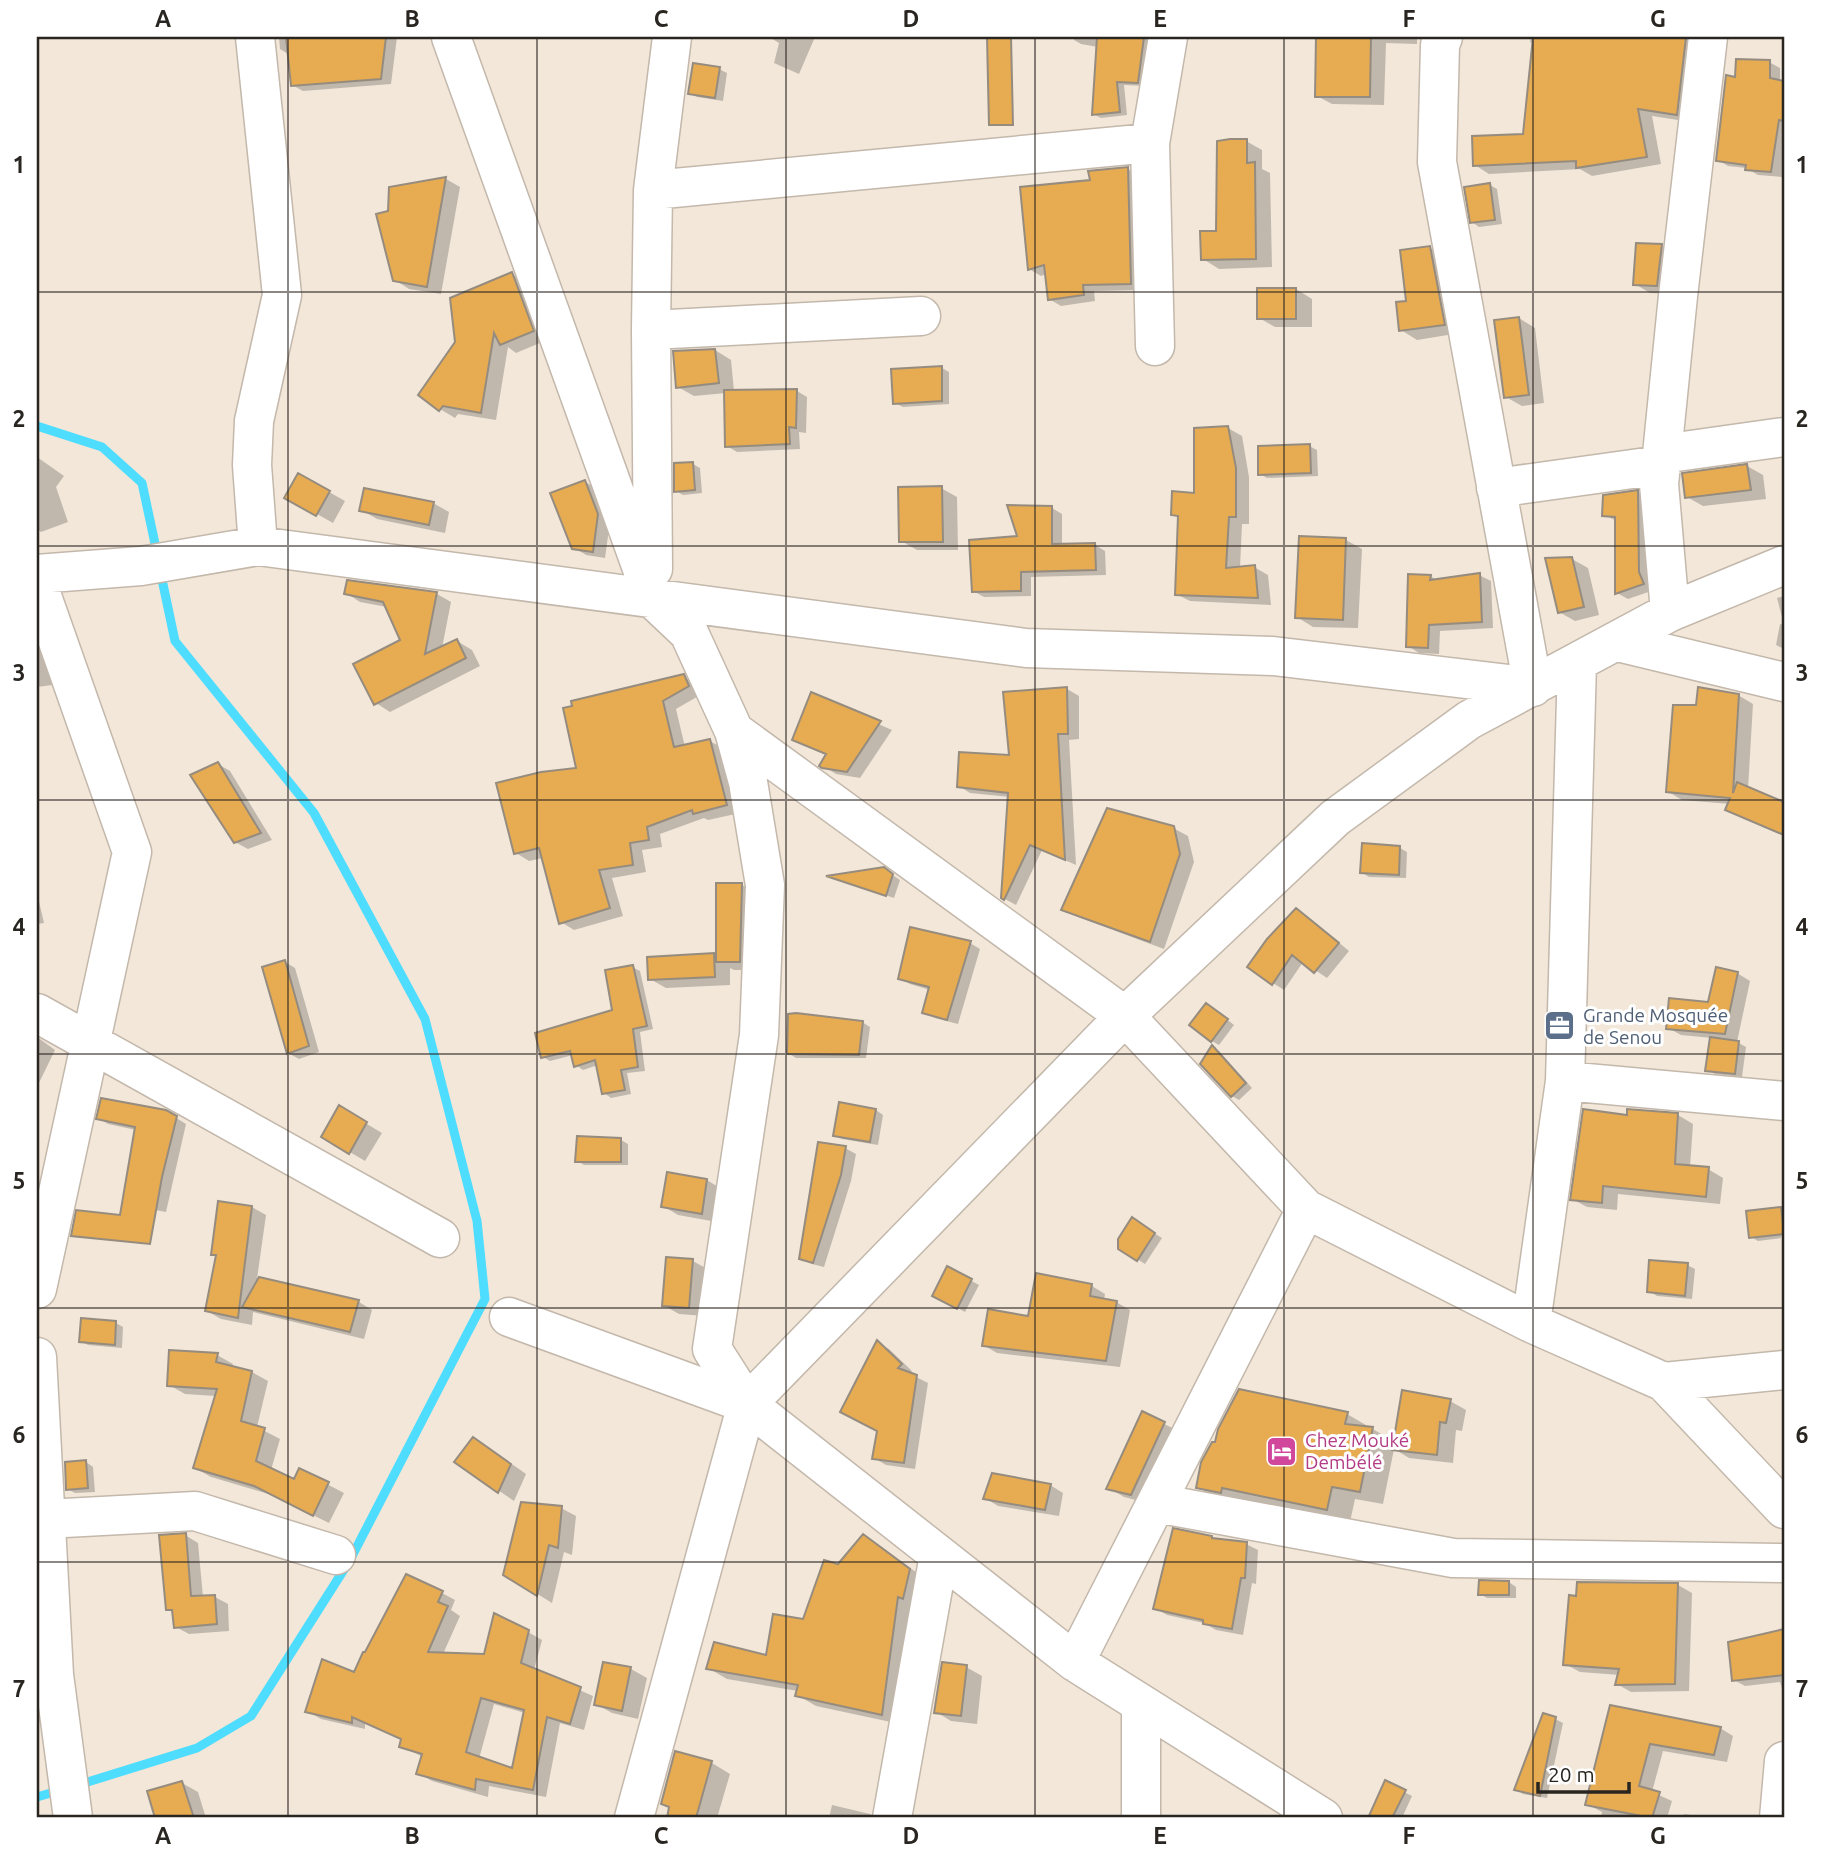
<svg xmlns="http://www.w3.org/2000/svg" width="1821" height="1855" font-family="Ubuntu,sans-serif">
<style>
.shadow{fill:#0003;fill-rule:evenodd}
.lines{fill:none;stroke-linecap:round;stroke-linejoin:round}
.stream{stroke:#4eddfe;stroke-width:9}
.building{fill:#e7ab51;stroke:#958c7f;stroke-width:2;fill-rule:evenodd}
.minor-casing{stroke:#c3b8ab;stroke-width:41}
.minor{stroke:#fff;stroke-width:38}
.grid{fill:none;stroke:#292520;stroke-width:2;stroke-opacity:0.55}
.labels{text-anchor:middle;stroke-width:6;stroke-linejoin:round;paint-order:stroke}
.service-label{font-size:19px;fill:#4e5e75;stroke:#fff;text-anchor:start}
.hotel-label{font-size:19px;fill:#b23c85;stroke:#fff;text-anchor:start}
.neatline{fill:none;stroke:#292520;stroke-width:2.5}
.grid-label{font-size:23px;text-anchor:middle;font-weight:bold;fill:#292520}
</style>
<rect width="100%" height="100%" fill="#f2e7d9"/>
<path class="shadow" d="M279 37H397L391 84 303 91 292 85 290 55 280 49Z
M769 37H815L799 74 774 63 779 43Z
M1074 37H1155L1145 86 1124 85 1127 115 1101 118 1093 114 1098 47 1081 44 1074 40Z
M1317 37H1417V44L1386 43 1384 105 1332 104 1317 96Z
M1531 37H1704L1691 122 1652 116 1661 164 1592 176 1580 169 1489 174 1475 165 1525 135 1534 44 1530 42Z
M1769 62 1780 68V82L1784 83V160L1782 177 1758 175 1746 168 1728 166 1718 160 1737 79Z
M719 69 727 73 723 101 697 97 690 93Z
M1246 141 1262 150V169L1270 173 1272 267 1219 269 1203 259 1218 232Z
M1128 169 1140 176 1142 290 1094 291 1095 301 1061 306 1049 299 1046 274 1041 276 1029 269 1092 182Z
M446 179 460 187 441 294 409 289 395 280 390 213V189Z
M1490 185 1497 189 1502 224 1479 227 1472 222Z
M1661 246 1677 255 1673 294 1650 293 1635 284Z
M1430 248 1446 257 1460 333 1417 340 1401 330 1408 302Z
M512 274 526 283 547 340 516 353 508 347 496 420 458 414 455 418 440 409Z
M1296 289 1312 299V327H1275L1259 318Z
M1519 318 1535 328 1544 403 1522 406 1506 397Z
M715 350 731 360 734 391H797L807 397 806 433 799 432 800 449 737 452 727 446 726 393 694 396 678 387Z
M942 368 949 372V404L903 407 895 403Z
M1228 428 1242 436 1249 477V524H1242L1240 568 1254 567 1268 575 1271 605 1190 601 1176 594 1180 518 1173 514 1196 495Z
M1309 446 1317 450 1318 476 1267 478 1260 474Z
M37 457 64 476 56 487 68 522 41 532 37 529Z
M693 464 700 468 702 493 683 495 676 491Z
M1747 466 1763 475 1766 499 1703 506 1687 497Z
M299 475 345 501 333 523 287 497Z
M585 482 598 489 610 522 605 558 586 555 573 547Z
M941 488 957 497 958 550H917L901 541Z
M1637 492 1648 498 1654 590 1628 599 1617 593V521L1604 515Z
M433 503 449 512 445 533 377 519 361 510Z
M1052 508 1062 514V546L1095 545 1105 551 1106 575 1031 577V596L984 597 973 591 1019 538Z
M1346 540 1362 549 1358 628 1313 627 1297 617Z
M1572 559 1588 568 1599 615 1575 621 1559 612Z
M1479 575 1491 581 1493 628 1440 631 1439 654 1419 653 1408 646 1430 576 1437 580Z
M348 582 437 594 451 602 442 648 457 641 472 650 480 666 390 712 376 703 402 641 387 607 360 602 346 593Z
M1784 596V625L1777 598Z
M37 623 39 624 43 659 53 665 60 684 37 687Z
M1780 624 1784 625V649L1776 645Z
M683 676 697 684 702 694 676 709 685 747 710 741 724 749 740 813 708 820 704 818 660 834 662 847 642 850 646 872 612 878 623 916 574 930 561 922 543 858 529 861 516 853 578 769Z
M1067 689 1079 696V739L1069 740 1076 865 1042 850 1016 905 1003 898 1010 797 970 793 959 786 1011 757 1005 693Z
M812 695 892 730 860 778 836 774 823 766 827 755 795 739Z
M1738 695 1753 704 1748 789 1784 804V836L1742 818 1727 810 1730 804 1682 800 1667 791 1697 706Z
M218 764 230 771 272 840 248 849 235 842Z
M1173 828 1188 836 1194 862 1164 949 1078 917 1064 909Z
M1364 845 1400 848 1407 852 1406 878 1369 877 1361 872Z
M891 874 900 880 894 898 831 877Z
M717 885H742L758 894 756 970H734L730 968V985L666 988 650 979 714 955 718 958Z
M37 893 44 923 37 924Z
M1296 910 1308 917 1349 951 1327 978 1303 962 1284 990 1273 983Z
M970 943 980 949 958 1024 935 1018 924 1012 930 990 910 984 900 978Z
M285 962 295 968 319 1052 299 1059 288 1053Z
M632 967 640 971 653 1029 640 1032 645 1071 627 1073 631 1094 611 1098 604 1093 598 1065 583 1070 576 1065 573 1055 550 1061 543 1057 613 1011Z
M1737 973 1750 981 1737 1042 1746 1047 1742 1077 1715 1074 1707 1070 1712 1038 1681 1035 1668 1028 1709 1004Z
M1214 1009 1234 1025 1219 1045 1212 1041Z
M862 1022 870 1027 866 1058H796L788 1053Z
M37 1037 55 1050 37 1087Z
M1212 1047 1219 1051 1252 1088 1239 1100 1232 1096Z
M840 1104 876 1110 883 1115 878 1145 842 1139 835 1135Z
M340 1108 382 1133 365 1161 323 1136Z
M165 1111 186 1124 166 1212 134 1206 136 1130 108 1124 98 1118Z
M1678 1115 1693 1124 1690 1167 1708 1169 1723 1178 1720 1204 1618 1194 1617 1210 1587 1207 1572 1199 1628 1117Z
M621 1140 628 1144V1165H584L577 1161Z
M845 1148 856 1154 851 1181 824 1267 812 1264 801 1258Z
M668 1174 707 1180 723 1190 717 1222 678 1215 663 1206Z
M252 1207 266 1215 257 1279 359 1302 372 1310 364 1339 253 1312 252 1325 221 1319 207 1311 217 1256 213 1254Z
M1777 1209 1784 1213 1781 1238 1758 1241 1751 1237Z
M1133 1220 1162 1238 1145 1264 1120 1248Z
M693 1261 709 1270 705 1316 679 1314 663 1305Z
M1687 1265 1695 1269 1692 1299 1657 1296 1649 1291Z
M948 1268 979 1285 965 1312 934 1295Z
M1037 1275 1092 1286 1105 1294 1104 1300 1116 1302 1130 1310 1120 1367 997 1353 983 1345 1029 1318Z
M116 1323 123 1327 122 1348 88 1345 81 1341Z
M878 1343 889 1349 912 1371 910 1374 928 1383 915 1469 886 1465 874 1458 878 1431Z
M217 1355 233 1364 232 1368 252 1372 268 1381 257 1427 280 1439 271 1470 295 1481 300 1470 344 1493 329 1523 272 1495 211 1477 195 1468 216 1396 185 1394 169 1385Z
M1450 1401 1466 1410 1462 1431 1456 1430 1453 1463 1409 1458 1394 1449 1383 1504 1355 1499 1350 1522 1245 1500 1244 1505 1221 1501 1198 1487 1347 1414 1395 1442Z
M1143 1413 1180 1432 1147 1503 1124 1497 1109 1488Z
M489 1448 526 1474 514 1501 457 1462Z
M86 1462 93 1467 95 1492 75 1493 68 1489Z
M1050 1485 1063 1493 1059 1516 998 1506 985 1498Z
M561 1508 576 1516 572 1555 564 1552 552 1603 505 1574Z
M185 1535 198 1543 203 1597H215L228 1604 229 1631 189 1634 176 1627 174 1613 167 1609Z
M863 1536 882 1547 928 1581 900 1724 816 1706 797 1695 798 1691 727 1679 708 1668 767 1658 804 1621 838 1567Z
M1211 1537 1217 1540 1246 1544 1258 1550 1256 1584 1252 1583 1243 1635 1216 1630 1204 1623 1167 1615 1155 1608Z
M1509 1582 1516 1587V1598H1487L1480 1594Z
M1678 1585 1692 1593 1689 1691 1631 1692 1617 1684 1620 1675 1580 1672 1565 1664Z
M442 1593 455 1600 451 1610 460 1616 443 1654 486 1656 528 1632 542 1640 534 1670 593 1696 584 1730 560 1723 546 1797 489 1786 488 1797 432 1781 418 1773 423 1757 401 1746 403 1740 365 1723V1729L321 1719 307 1711 355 1674ZM494 1704 525 1713 513 1771 479 1759Z
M1784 1631V1695L1780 1682 1745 1686 1734 1680 1730 1643Z
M605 1664 631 1669 647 1678 638 1719 612 1713 596 1704Z
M966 1667 982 1676 977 1724 951 1721 936 1712Z
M1611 1707 1720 1728 1733 1736 1727 1762 1663 1751 1652 1792 1672 1801 1667 1818H1601L1602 1812 1587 1804Z
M1555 1719 1563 1723 1547 1798 1523 1794 1516 1789Z
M676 1753 712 1763 730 1774 717 1818H669Z
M182 1783 198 1792 206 1818H157L149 1793Z
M1386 1783 1412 1796 1402 1818H1370Z
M832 1805 870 1814 877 1818H829Z
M1684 1814 1711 1818H1683Z"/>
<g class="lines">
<path class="stream" d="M37 426 102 447 142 483 157 553
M78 1785 197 1748 251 1716 350 1560 485 1299 477 1221 425 1019 314 813 175 641 160 570
M37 1797 61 1790"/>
</g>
<path class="building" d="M286 37H386L381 79 291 86Z
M987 37H1011L1013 125H989Z
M1097 37H1144L1138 83 1117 82 1120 112 1092 115Z
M1316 37H1371L1370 97H1315Z
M1533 37H1686L1677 115 1638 109 1647 157 1576 168V161L1473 166 1472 136 1523 134Z
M1736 59 1770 60V78L1784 81V121L1779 120 1771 172 1745 170 1746 165 1716 161 1726 75 1735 77Z
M693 63 720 67 715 98 688 94Z
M1230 139H1247V163L1255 162 1256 259 1201 260 1200 231H1216L1217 141Z
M1128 167 1131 284 1083 285 1084 295 1048 300 1044 265 1028 270 1020 187 1090 180 1088 171Z
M446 177 427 287 393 281 376 214 388 211 389 187Z
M1490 183 1495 220 1470 223 1464 187Z
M1636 243 1662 244 1657 286 1633 285Z
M1430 246 1445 325 1399 331 1396 302 1406 301 1400 250Z
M512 272 534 331 500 345 494 333 481 413 443 406 439 411 418 395 455 342 450 298Z
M1257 288H1296V319H1257Z
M1519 317 1529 395 1504 398 1494 320Z
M715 349 719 383 676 388 673 351Z
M942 366V401L893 404 891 369Z
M797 389 796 428 789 427 790 444 725 447 724 390Z
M1228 426 1236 468V517H1229L1226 568 1255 565 1258 598 1175 595 1178 516 1171 515 1172 491 1194 493V428Z
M1310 444 1311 473 1258 475V446Z
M693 462 695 490 674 492V463Z
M1747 464 1751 490 1685 498 1682 473Z
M298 473 330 491 316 516 284 498Z
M585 480 598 514 593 552 572 549 550 493Z
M942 486 943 542H899L898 487Z
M364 488 434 502 429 525 359 511Z
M1638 490 1639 572 1644 584 1615 594V517L1602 516 1603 495Z
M1007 505 1052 506V544L1095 543 1096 570 1021 572V591L972 592 969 540 1017 536Z
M1299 536 1346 538 1343 620 1295 618Z
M1572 557 1584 607 1558 613 1545 558Z
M1480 573 1482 622 1429 625 1428 648 1406 647 1408 574 1431 575 1430 580Z
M347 580 437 592 425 654 457 639 466 658 374 705 353 664 400 640 383 602 344 594Z
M684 674 689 686 663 701 674 747 710 739 727 805 693 814 692 810 647 827 649 840 630 843 633 865 599 870 610 908 559 924 539 848 514 854 496 783 541 772 576 768 563 708 572 706 571 701Z
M1067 687 1068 734H1058L1065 860 1030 845 1004 900 1001 898 1008 793 957 787 959 752 1009 755 1003 692Z
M1698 687 1739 694 1733 793 1737 782 1784 802V835L1725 810 1730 798 1666 792 1673 705H1696Z
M811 692 881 721 847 772 822 768 819 766 826 754 792 740Z
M218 762 261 833 234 843 190 775Z
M1107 808 1174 826 1180 854 1150 942 1061 910Z
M1362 843 1400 846 1399 875 1360 873Z
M884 867 893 874 886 896 826 876Z
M716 883H742L740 962H716Z
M1296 908 1339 943 1314 973 1292 955 1272 985 1247 967 1267 939Z
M910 927 971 941 947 1020 922 1013 929 987 898 979Z
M714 953 715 977 648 980 647 957Z
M285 960 309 1046 287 1054 262 967Z
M633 965 647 1026 633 1029 638 1067 621 1070 625 1090 602 1094 595 1060 574 1067 570 1051 541 1058 535 1033 612 1010 605 970Z
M1716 967 1738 972 1725 1034 1666 1029 1669 998 1708 1002Z
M1206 1003 1228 1019 1211 1042 1189 1025Z
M796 1013 863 1021 859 1055 787 1054 788 1014Z
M1710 1037 1739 1041 1735 1074 1705 1071Z
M1212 1045 1246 1083 1231 1097 1200 1064Z
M101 1098 166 1110 177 1116 162 1177 150 1244 71 1236 76 1210 120 1215 135 1127 96 1119Z
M839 1102 876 1109 870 1142 833 1136Z
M339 1105 367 1122 349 1154 321 1137Z
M1583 1109 1627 1115V1109L1678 1113 1675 1164 1709 1167 1706 1197 1603 1186 1602 1203 1570 1200Z
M577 1136 621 1138V1162H575Z
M818 1142 846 1146 841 1175 813 1263 799 1259Z
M667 1172 707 1179 702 1214 661 1207Z
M218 1201 252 1206 238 1318 205 1311 216 1255H211Z
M1781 1207 1784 1234 1749 1238 1746 1211Z
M1132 1217 1155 1233 1137 1261 1118 1249V1239Z
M666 1257 693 1259 689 1308 662 1306Z
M1649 1260 1688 1263 1685 1296 1647 1292Z
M947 1266 972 1279 957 1309 932 1296Z
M1036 1273 1092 1284 1090 1296 1117 1301 1106 1361 982 1346 988 1309 1028 1316Z
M259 1277 359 1300 350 1332 242 1307Z
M81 1318 116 1321 115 1345 79 1342Z
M877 1340 902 1364 898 1368 917 1375 904 1463 872 1459 877 1431 840 1412Z
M169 1350 218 1353 216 1362 252 1371 241 1421 265 1428 256 1461 294 1479 299 1468 329 1482 313 1516 254 1486 193 1468 217 1389 167 1386Z
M1239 1389 1348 1412 1345 1424 1373 1427 1360 1492 1332 1487 1327 1510 1222 1488 1221 1493 1196 1488 1201 1462 1212 1442H1215L1218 1429Z
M1402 1390 1451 1399 1446 1423 1440 1422 1437 1455 1392 1450Z
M1142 1411 1165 1422 1131 1495 1106 1489Z
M473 1437 511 1464 498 1493 454 1462Z
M86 1460 88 1488 66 1490 65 1462Z
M992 1473 1051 1484 1045 1510 983 1499Z
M521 1502 562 1506 558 1548 549 1545 537 1596 503 1575Z
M1173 1528 1212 1536V1538L1247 1542 1245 1578H1241L1232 1629 1203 1624V1620L1153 1609Z
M186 1533 191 1596 215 1595 217 1624 174 1628 172 1610H166L159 1535Z
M863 1534 910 1569 903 1599 898 1597 882 1715 795 1696 798 1685 706 1669 714 1642 766 1655 773 1614 803 1619 824 1560 838 1564Z
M406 1574 443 1591 438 1602 448 1606 428 1652 484 1654 494 1613 529 1630 521 1663 581 1687 570 1724 547 1717 533 1790 476 1779 475 1790 416 1774 422 1754 399 1747 401 1739 352 1717V1723L305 1712 322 1659 354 1672 363 1652H365ZM481 1698 524 1710 512 1768 466 1752Z
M1479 1580 1509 1581V1595H1478Z
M1577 1582 1678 1583 1675 1684 1615 1685 1619 1669 1563 1665 1569 1595 1576 1596Z
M1784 1629V1675L1732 1681 1728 1642Z
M603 1662 631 1667 622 1711 594 1705Z
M942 1662 967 1665 961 1716 934 1713Z
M1610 1705 1721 1727 1714 1755 1650 1744 1639 1786 1660 1792 1652 1818 1585 1805Z
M1543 1713 1556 1717 1540 1796 1514 1790Z
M675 1751 712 1761 696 1818H667L669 1807 661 1804Z
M1385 1780 1406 1790 1392 1818H1368Z
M182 1781 194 1818H155L147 1791Z"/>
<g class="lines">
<defs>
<path id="minor" d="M255 37 282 295 254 421 252 465 258 546
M451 37 653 599 689 633 734 731 748 782 765 885 759 1035 712 1349 747 1404
M653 190 1150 143
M651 330 921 316
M1155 346 1150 143 1168 37
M1662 454 1784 437
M1496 488 1661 465
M653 569 651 330 653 190 672 37
M37 574 141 566 258 546 1026 648 1273 656 1533 687 1437 162 1440 45 1443 37
M37 582 132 852 37 1289
M1670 612 1659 484 1678 296 1708 37
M1618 642 1784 682
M734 731 1125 1016 1306 1209 1531 1323 1664 1382 1784 1509
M37 1013 440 1238
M1565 1081 1784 1101
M509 1317 747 1404 1075 1662 1306 1209
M1531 1323 1565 1081 1577 664
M37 1357 54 1675 73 1818
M1664 1382 1784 1370
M1156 1503 1453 1558 1784 1563
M46 1519 195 1511 336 1555
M1075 1662 1323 1818
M1141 1704V1818
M634 1818 747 1404 1125 1016 1335 818 1469 720 1670 612 1784 565
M892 1818 939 1555
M1779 1818 1784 1761"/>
</defs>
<use href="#minor" class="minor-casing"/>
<use href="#minor" class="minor"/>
</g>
<path class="grid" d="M288 37V1818M537 37V1818M786 37V1818M1035 37V1818M1284 37V1818M1533 37V1818M37 292H1784M37 546H1784M37 800H1784M37 1054H1784M37 1308H1784M37 1562H1784"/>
<defs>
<symbol id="office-square" viewBox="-11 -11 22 22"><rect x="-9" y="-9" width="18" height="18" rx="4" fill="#5c6f8a" stroke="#fff"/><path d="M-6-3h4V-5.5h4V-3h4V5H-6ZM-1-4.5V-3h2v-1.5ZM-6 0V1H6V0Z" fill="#fff"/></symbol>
<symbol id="hotel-square" viewBox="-11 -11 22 22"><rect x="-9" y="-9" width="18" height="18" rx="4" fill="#d1479c" stroke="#fff"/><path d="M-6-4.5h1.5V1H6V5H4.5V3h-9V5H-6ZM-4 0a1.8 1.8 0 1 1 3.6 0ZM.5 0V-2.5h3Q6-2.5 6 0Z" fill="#fff"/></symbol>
</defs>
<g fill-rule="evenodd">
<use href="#office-square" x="1542" y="1008" width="35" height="35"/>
<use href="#hotel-square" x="1264" y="1434" width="35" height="35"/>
</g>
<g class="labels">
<g class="service-label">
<text x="1583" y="1022">Grande Mosquée<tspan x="1583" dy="22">de Senou</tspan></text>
</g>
<g class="hotel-label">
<text x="1305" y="1447">Chez Mouké<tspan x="1305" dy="22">Dembélé</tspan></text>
</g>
</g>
<rect width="1821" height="1855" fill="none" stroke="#ffffff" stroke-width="77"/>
<path d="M1538 1782v10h91v-10" fill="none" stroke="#292520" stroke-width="3.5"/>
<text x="1548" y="1782" font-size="21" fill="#292520" stroke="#ffffff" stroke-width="5" paint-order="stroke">20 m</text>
<rect x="38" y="38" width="1745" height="1778" class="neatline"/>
<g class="grid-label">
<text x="163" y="27">A</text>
<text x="412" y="27">B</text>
<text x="661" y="27">C</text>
<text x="911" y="27">D</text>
<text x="1160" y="27">E</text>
<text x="1409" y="27">F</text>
<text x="1658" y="27">G</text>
<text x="19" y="173">1</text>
<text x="1802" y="173">1</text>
<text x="19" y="427">2</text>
<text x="1802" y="427">2</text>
<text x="19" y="681">3</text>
<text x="1802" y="681">3</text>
<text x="19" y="935">4</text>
<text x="1802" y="935">4</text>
<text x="19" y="1189">5</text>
<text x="1802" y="1189">5</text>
<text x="19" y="1443">6</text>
<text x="1802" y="1443">6</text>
<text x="19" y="1697">7</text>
<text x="1802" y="1697">7</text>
<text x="163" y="1844">A</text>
<text x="412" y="1844">B</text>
<text x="661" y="1844">C</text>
<text x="911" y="1844">D</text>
<text x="1160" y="1844">E</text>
<text x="1409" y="1844">F</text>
<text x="1658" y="1844">G</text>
</g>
</svg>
